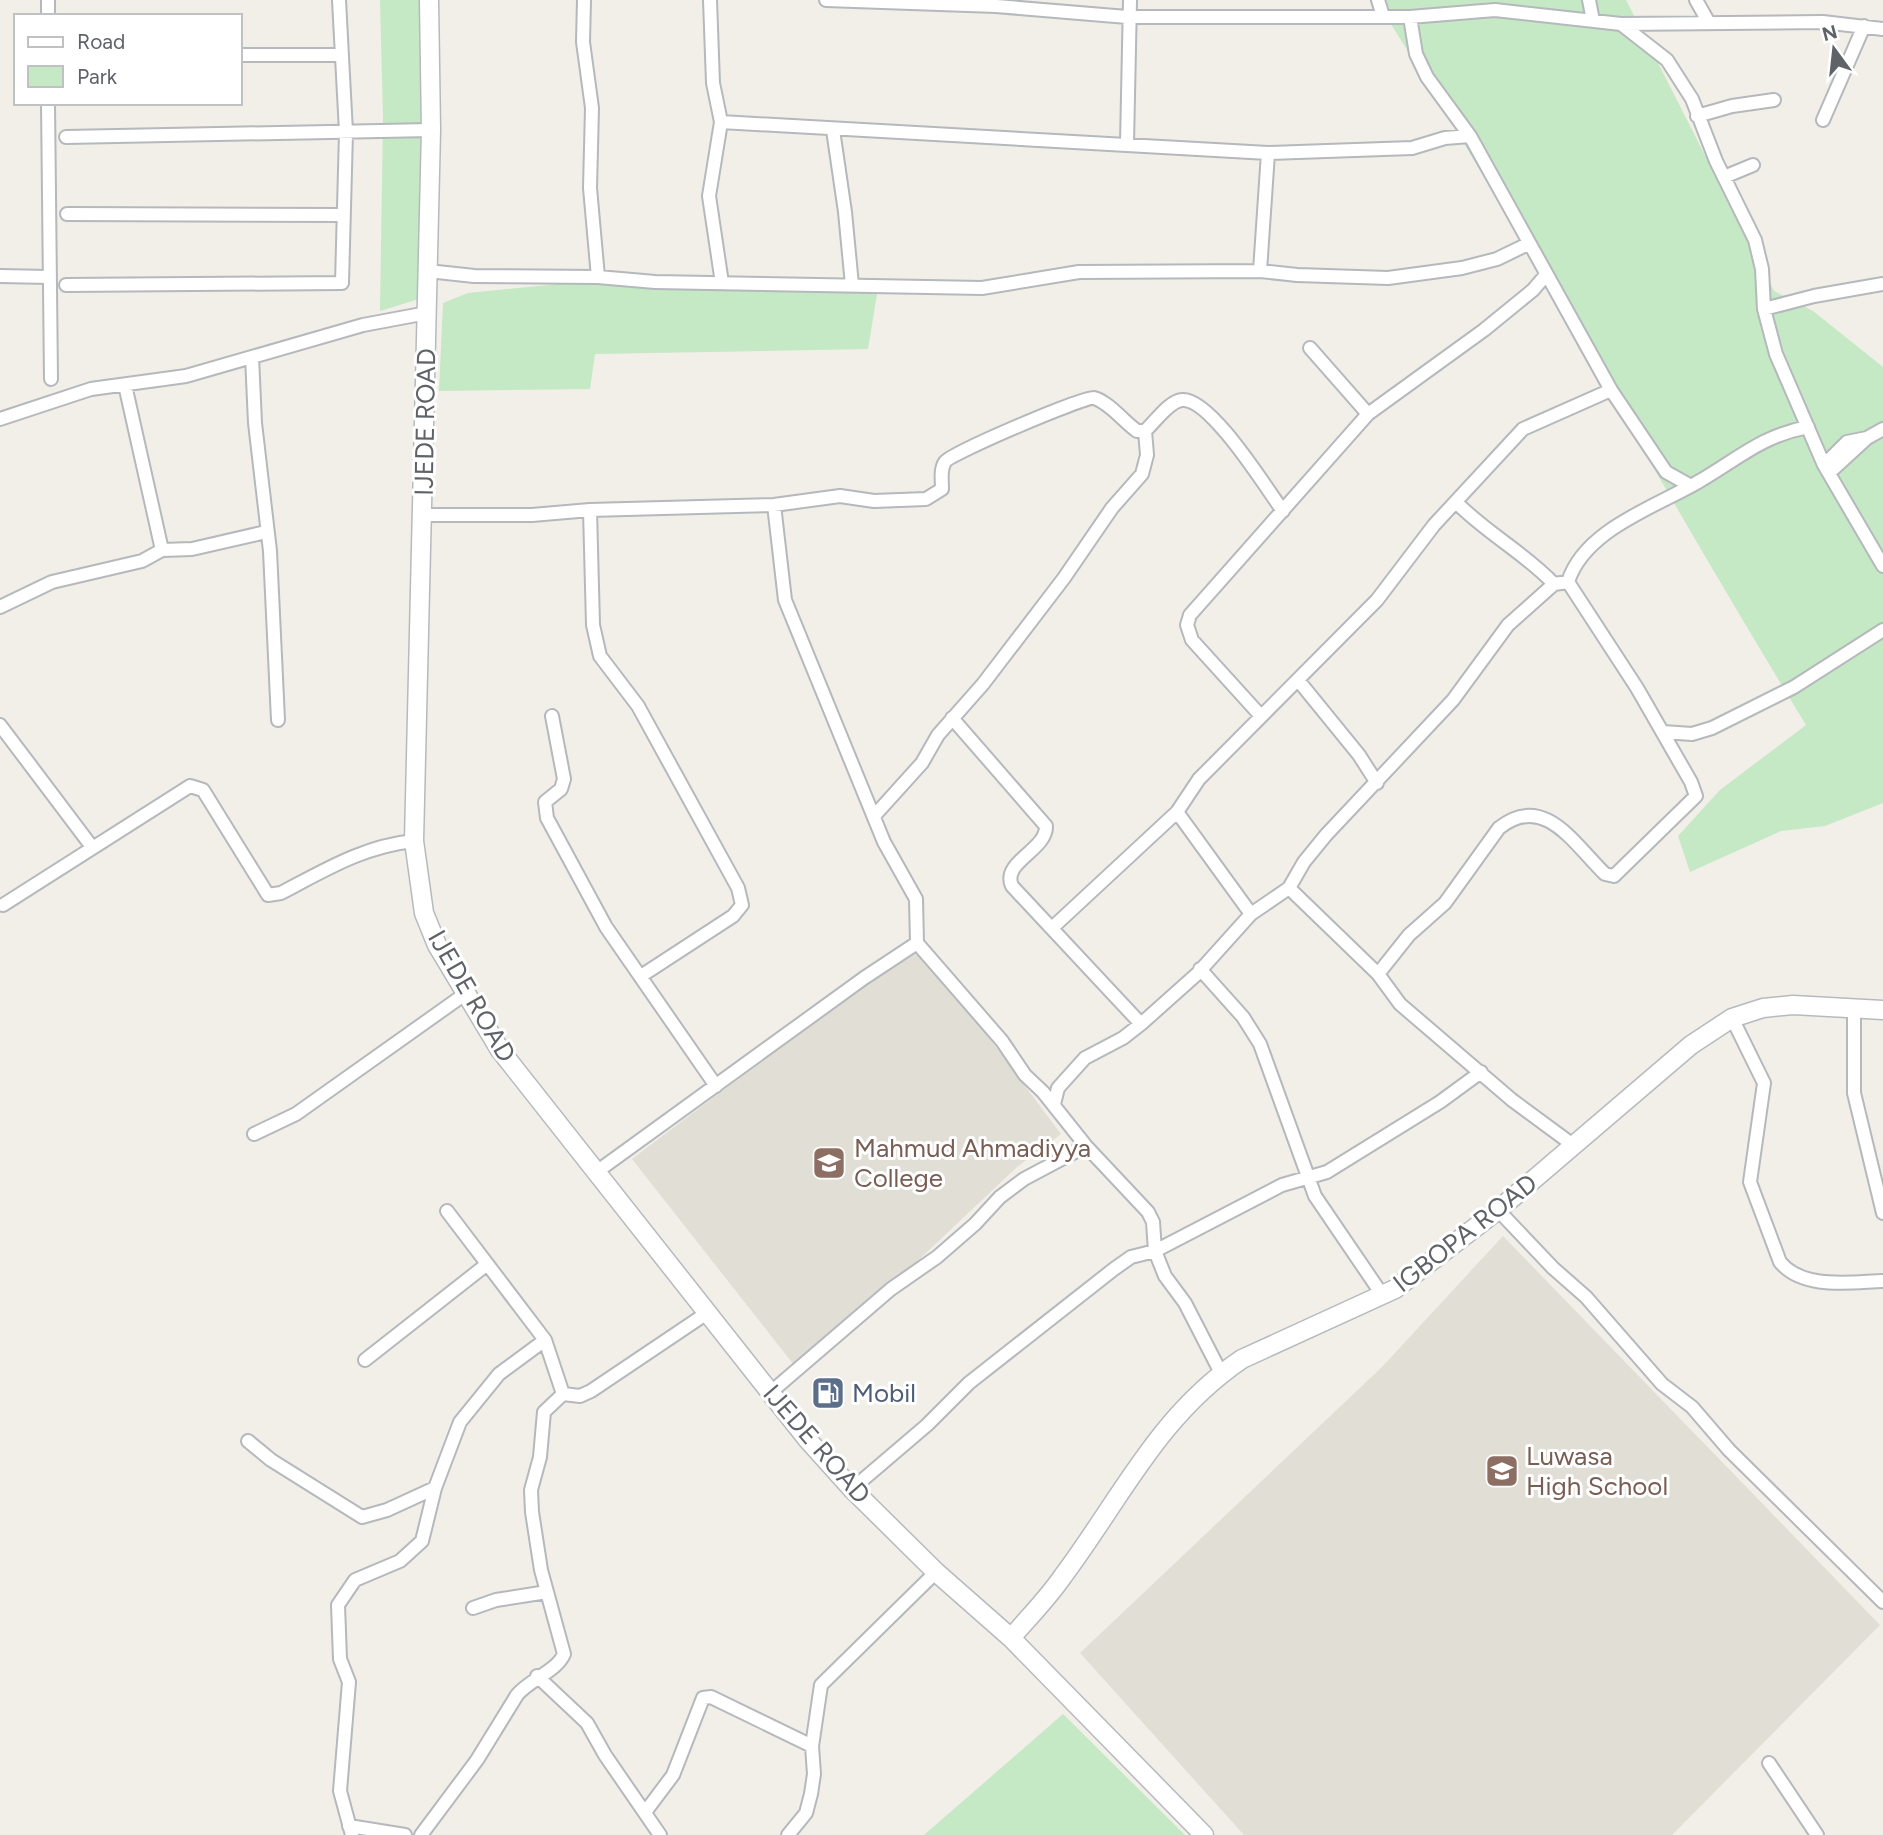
<svg xmlns="http://www.w3.org/2000/svg" width="1883" height="1835" font-family="Figtree,sans-serif">
<style>
.education{fill:#e1ded6}
.green{fill:#c5e8c5}
.lines{fill:none;stroke-linecap:round;stroke-linejoin:round}
.street-casing{stroke:#b5b8bc;stroke-width:16}
.secondary-casing{stroke:#b6babf;stroke-width:21}
.street{stroke:#fff;stroke-width:12}
.secondary{stroke:#fff;stroke-width:18}
.labels{text-anchor:middle;stroke-width:6;stroke-linejoin:round;paint-order:stroke}
.street-label{font-size:26px;fill:#5f6368;stroke:#fff}
.education-label{font-size:26px;fill:#785e54;stroke:#fff;text-anchor:start}
.service-label{font-size:26px;fill:#4e5e75;stroke:#fff;text-anchor:start}
</style>
<rect width="100%" height="100%" fill="#f1efe8"/>
<path class="education" d="M912 954 920 956 983 1030 1061 1134 1017 1167 910 1268 794 1365 632 1159 868 980Z
M1503 1236 1880 1625 1672 1835H1244L1080 1653 1382 1367Z"/>
<path class="green" d="M380 0H421L422 12 423 289 419 299 380 311 383 118Z
M1376 0H1626L1774 291 1813 311 1883 367V803L1825 826 1781 831 1690 872 1678 836 1720 790 1806 725C1659 485 1526 238 1376 0Z
M569 283 878 288 868 349 595 354 590 389 439 391 443 303 468 293Z
M1063 1714 1185 1835H924Z"/>
<g class="lines">
<defs>
<path id="street" d="M48 0V16
M584 0 583 42 592 108 590 188 598 277
M710 0 713 83 721 122 709 196 722 283
M826 0 996 6 1127 17H1410L1495 10 1621 24 1823 22 1883 29
M1378 0 1383 16
M1589 0 1593 21
M1696 0 1709 23
M1410 17 1416 54 1427 77 1470 136 1611 390 1666 472 1691 486
M1621 24 1667 60 1692 99 1716 161 1755 240 1762 269 1764 309 1776 354 1824 465 1883 566
M240 55H342
M48 103 51 379
M1697 116 1732 106 1774 100
M1823 120 1864 26
M721 122 1268 153 1412 148 1445 138 1470 136
M833 130 845 212 852 285
M66 137 431 130
M1127 143 1130 0
M1724 177 1753 165
M67 214 343 215
M428 271 474 276 598 277 655 282 982 288 1079 272 1260 271 1297 275 1388 278 1462 268 1497 259 1528 244
M1260 271 1268 153
M0 276 49 277
M66 285 342 283 346 132 339 0
M1764 309 1814 296 1883 284
M1310 348 1368 414
M252 357 255 423 270 551 278 720
M125 385 162 550
M0 419 91 389 186 376 363 325 427 313
M1824 465 1847 442 1867 438
M1831 471 1867 438 1883 429
M1456 502C1486 533 1525 553 1554 584
M774 505 785 600 884 842 916 899 917 943 1002 1041 1025 1075 1043 1092 1086 1146 1148 1212 1153 1222 1155 1251 1165 1276 1185 1303 1221 1373
M590 510 593 625 600 656 638 706 738 888 742 905 733 916 641 976
M423 515H532L590 510 774 505 840 496 874 501 926 499 942 489C942 481 940 469 945 462 951 453 1085 396 1094 398 1109 402 1124 422 1137 431H1145
M1568 582C1584 530 1655 507 1698 482 1738 459 1761 436 1808 427
M0 607 52 582 142 561 162 550 192 549 266 532
M1298 680 1359 755 1377 783
M1260 715 1192 640 1187 625 1190 615 1368 414 1484 330 1533 290 1545 276
M552 716 564 779 561 789 545 802 547 818 606 927 716 1086
M952 718 1046 826C1047 850 1001 862 1012 886L1141 1024
M0 725 92 847
M1663 732 1692 734 1712 728 1794 687 1883 630
M1177 812 1251 914
M875 815 922 763 938 735 983 684 1064 578 1112 508 1142 474 1147 455 1145 431C1155 422 1169 401 1182 400 1210 397 1266 488 1283 511
M1289 888 1378 974 1400 1004 1512 1100 1573 1145
M3 905 190 786 203 790 268 895 281 893C325 870 364 846 414 841
M1052 928 1177 812 1199 779 1377 600 1434 525 1523 429 1611 390
M1200 969 1243 1017 1260 1044 1315 1196 1383 1296
M1378 974 1409 935 1445 903 1499 828C1544 792 1574 844 1605 874L1614 876 1696 796 1691 782 1637 688 1568 582
M1854 1009V1093L1883 1213
M1732 1018 1764 1083 1750 1182 1780 1262C1803 1290 1850 1282 1883 1281
M1054 1104 1058 1088 1085 1058 1123 1038 1141 1024 1197 974 1251 914 1289 888 1304 862 1326 835 1453 700 1508 625 1554 584 1568 582
M254 1134 296 1114 465 994
M595 1173 864 978 917 943
M1498 1210 1553 1268 1586 1297 1662 1384 1692 1407 1729 1450 1883 1602
M447 1211 545 1340 563 1394 580 1396 591 1391 707 1313
M365 1360 486 1265
M771 1392 891 1289 937 1257 975 1224 1000 1197 1024 1179 1086 1146
M248 1441 271 1460 362 1517 387 1510 435 1488
M852 1489 927 1425 969 1383 1114 1269 1131 1257 1155 1251 1282 1185 1327 1172 1440 1102 1481 1072
M473 1608 496 1600 547 1592
M537 1676 587 1723 605 1755 660 1835
M1769 1763 1817 1835
M646 1811 673 1775 703 1698 711 1697 812 1746
M349 1826 405 1835
M352 1835 340 1791 349 1682 340 1659 338 1605 355 1580 400 1561 422 1541 435 1488 460 1422 499 1374 545 1340
M421 1835 477 1760 517 1695C529 1680 557 1671 564 1654L541 1570 532 1512 531 1490 540 1457 544 1412 563 1394
M788 1835 806 1813 811 1794 814 1774 812 1746 821 1685 936 1572"/>
<path id="secondary" d="M429 0 431 130 414 841 424 913 437 945 500 1050 807 1439 852 1489 936 1572 1011 1638 1204 1835
M1011 1638C1029 1617 1048 1598 1063 1576 1122 1497 1158 1416 1242 1359L1395 1289 1498 1210 1691 1045 1732 1018 1763 1008 1793 1005 1883 1010"/>
</defs>
<use href="#street" class="street-casing"/>
<use href="#secondary" class="secondary-casing"/>
<use href="#street" class="street"/>
<use href="#secondary" class="secondary"/>
</g>
<defs>
<symbol id="school-square" viewBox="-11 -11 22 22"><rect x="-9" y="-9" width="18" height="18" rx="4" fill="#8d6e63" stroke="#fff"/><path d="M0-5L7-2L0 1L-7-2ZM-4 1L0 2.5L4 1V4Q0 6-4 4Z" fill="#fff"/></symbol>
<symbol id="fuel-square" viewBox="-11 -11 22 22"><rect x="-9" y="-9" width="18" height="18" rx="4" fill="#5c6f8a" stroke="#fff"/><path d="M-5.5-6h7V0h2V4h1.3V-2.5L3-4.5l.8-.8L6-3V5H2.5V1h-1V6h-7ZM-4.2-4.7v3.2H.2V-4.7Z" fill="#fff"/></symbol>
</defs>
<g fill-rule="evenodd">
<use href="#school-square" x="810" y="1144" width="38" height="38"/>
<use href="#fuel-square" x="809" y="1374" width="38" height="38"/>
<use href="#school-square" x="1483" y="1452" width="38" height="38"/>
</g>
<g class="labels">
<g class="street-label">
<text transform="translate(425 422) rotate(-89)" y="9">IJEDE ROAD</text>
<text transform="translate(472 996) rotate(60)" y="9">IJEDE ROAD</text>
<text transform="translate(1465 1233) rotate(-38)" y="9">IGBOPA ROAD</text>
<text transform="translate(817 1444) rotate(49)" y="9">IJEDE ROAD</text>
</g>
<g class="education-label">
<text x="854" y="1157">Mahmud Ahmadiyya<tspan x="854" dy="30">College</tspan></text>
<text x="1526" y="1465">Luwasa<tspan x="1526" dy="30">High School</tspan></text>
</g>
<g class="service-label">
<text x="852" y="1402">Mobil</text>
</g>
</g>
<rect x="14" y="14" width="228" height="91" fill="#ffffff" stroke="#bfc1c3" stroke-width="2"/>
<rect x="28" y="37" width="35" height="10" fill="#ffffff" stroke="#bfc1c3" stroke-width="2"/>
<text x="77" y="49" font-size="21" fill="#5f6368">Road</text>
<rect x="28" y="66" width="35" height="21" fill="#c5e8c5" stroke="#bfc1c3" stroke-width="2"/>
<text x="77" y="84" font-size="21" fill="#5f6368">Park</text>
<g transform="translate(1834 49) rotate(345)" stroke="#ffffff" stroke-width="5" paint-order="stroke">
<path d="M0-5L12 26L0 18L-12 26Z" fill="#5f6368"/>
<text y="-10" font-size="19" font-weight="bold" text-anchor="middle" fill="#5f6368">N</text>
</g>
</svg>
